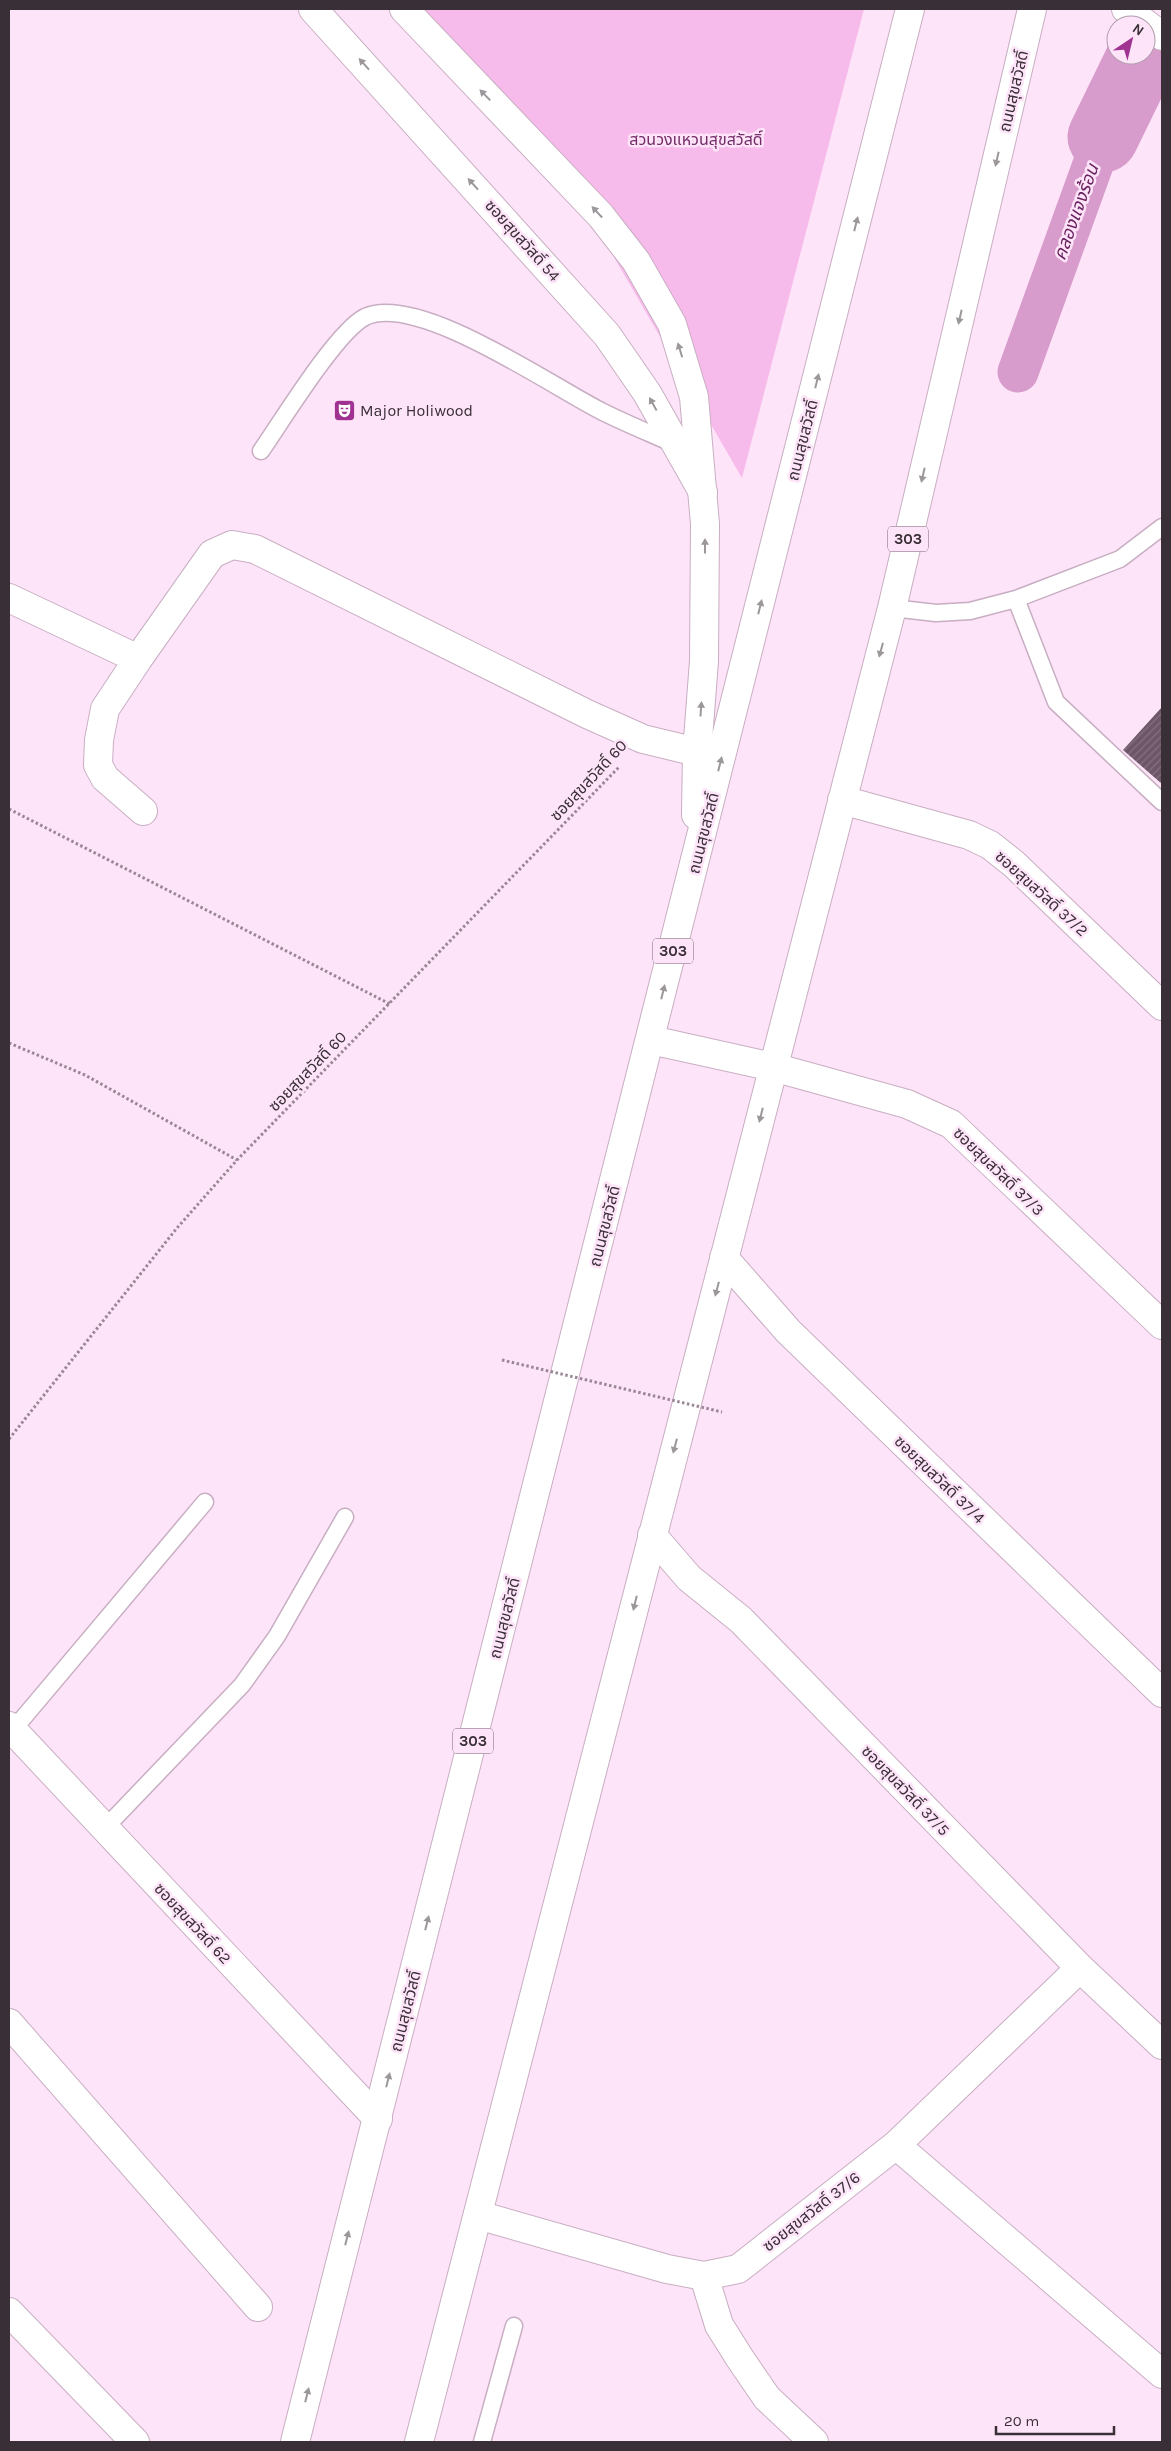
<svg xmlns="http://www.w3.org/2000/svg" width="1171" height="2451" font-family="Karla,'Noto Sans Thai',sans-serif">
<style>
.park{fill:#f7bbeb}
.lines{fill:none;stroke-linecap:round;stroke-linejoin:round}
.canal{stroke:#d89ccc;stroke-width:41}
.river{stroke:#d89ccc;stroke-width:71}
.building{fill:url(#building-hatch)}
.service-casing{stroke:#c8aec2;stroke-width:19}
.minor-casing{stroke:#c8aec2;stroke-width:30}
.primary-casing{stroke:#c8aec2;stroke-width:30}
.path{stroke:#998795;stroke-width:3;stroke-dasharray:2.5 2.5;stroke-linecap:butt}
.service{stroke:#fff;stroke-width:16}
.minor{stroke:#fff;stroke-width:28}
.primary{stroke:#fff;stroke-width:28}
.path-bridge{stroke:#998795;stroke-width:3;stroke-dasharray:2.5 2.5;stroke-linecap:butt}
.oneway{fill:#9c979b}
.labels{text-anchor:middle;stroke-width:5;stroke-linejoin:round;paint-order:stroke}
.shield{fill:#fee4f8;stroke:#746571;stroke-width:1}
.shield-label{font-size:15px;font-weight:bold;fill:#392f37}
.street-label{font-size:16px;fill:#392f37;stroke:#fee4f8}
.park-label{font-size:16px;fill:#722c68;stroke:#fee4f8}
.poi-label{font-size:16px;fill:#392f37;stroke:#fee4f8;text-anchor:start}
.water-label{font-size:18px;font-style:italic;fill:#69235f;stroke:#fee4f8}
</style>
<defs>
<pattern id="building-hatch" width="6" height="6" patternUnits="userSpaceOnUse" patternTransform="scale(1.25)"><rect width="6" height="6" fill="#6d5668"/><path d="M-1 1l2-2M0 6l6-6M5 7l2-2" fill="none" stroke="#83717f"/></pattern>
</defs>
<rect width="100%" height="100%" fill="#fee4f8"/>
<path class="park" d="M404 9H864L742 478 582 202Z"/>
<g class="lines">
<path class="canal" d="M1018 372 1103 137"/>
<path class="river" d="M1103 137 1143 55"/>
</g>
<path class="building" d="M1162 707V784L1123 750Z"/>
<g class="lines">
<defs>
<path id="service" d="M261 451C282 421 336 332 365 317 418 292 554 388 603 412 627 424 652 434 676 445
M1016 599 1056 702 1162 802
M892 608 936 613 970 611 1016 599 1120 559 1162 527
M13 1730 205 1502
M105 1828 242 1685 277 1636 345 1517
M482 2442 514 2326"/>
<path id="minor" d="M313 9 607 335 647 393 703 492
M1126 9 1162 36
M9 598 138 659 212 554 232 545 255 549 587 714 643 739 697 752
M138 659 105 709 99 740 98 765 105 778 143 811
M842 800 969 835 990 845 1014 864 1162 1006
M773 1067 907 1104 951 1124 1162 1325
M724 1258 788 1331 1162 1693
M652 1535 689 1578 741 1620 1080 1968 1162 2045
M9 1726 378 2119
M9 2023 258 2307
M896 2145 1162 2374
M478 2215 667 2269 704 2276 738 2269 896 2145 1080 1968
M704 2276 719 2325 739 2357 767 2398 814 2442
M9 2312 135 2442"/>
<path id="primary" d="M404 9 601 216 636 261 672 324 694 397 705 524 704 661 697 752 696 815
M651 1040 773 1067
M295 2442 910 9
M419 2442 892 608 1032 9"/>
</defs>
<use href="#service" class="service-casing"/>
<use href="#minor" class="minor-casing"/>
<use href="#primary" class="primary-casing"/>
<path class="path" d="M9 809 390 1004
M9 1043 85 1075 237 1160
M9 1439 177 1228 237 1160 620 766"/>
<use href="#service" class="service"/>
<use href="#minor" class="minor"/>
<use href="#primary" class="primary"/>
<path class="path-bridge" d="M502 1360 722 1412"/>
</g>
<defs><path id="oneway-solid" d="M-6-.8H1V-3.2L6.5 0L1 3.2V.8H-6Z" transform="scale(1.25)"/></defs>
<g class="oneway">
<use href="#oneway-solid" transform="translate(364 64) rotate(-132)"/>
<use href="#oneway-solid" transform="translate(485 95) rotate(-134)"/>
<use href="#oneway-solid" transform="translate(997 159) rotate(103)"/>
<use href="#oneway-solid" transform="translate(473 184) rotate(-132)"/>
<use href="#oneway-solid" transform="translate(597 212) rotate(-133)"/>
<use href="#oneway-solid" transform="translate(856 224) rotate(-76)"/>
<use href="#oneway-solid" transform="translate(960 317) rotate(103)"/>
<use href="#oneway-solid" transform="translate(680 350) rotate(-107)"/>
<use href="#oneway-solid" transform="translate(817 381) rotate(-76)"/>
<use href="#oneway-solid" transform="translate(653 404) rotate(-119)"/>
<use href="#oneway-solid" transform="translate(923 475) rotate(103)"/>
<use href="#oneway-solid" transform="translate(705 546) rotate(-90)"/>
<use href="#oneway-solid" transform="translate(760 607) rotate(-76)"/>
<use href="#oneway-solid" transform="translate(881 650) rotate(105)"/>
<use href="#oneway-solid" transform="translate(701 709) rotate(-86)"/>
<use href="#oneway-solid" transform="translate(720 764) rotate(-76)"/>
<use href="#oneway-solid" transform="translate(663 992) rotate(-76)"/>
<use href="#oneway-solid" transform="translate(761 1115) rotate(104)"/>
<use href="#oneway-solid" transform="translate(717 1289) rotate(105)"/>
<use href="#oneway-solid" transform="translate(675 1446) rotate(105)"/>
<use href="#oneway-solid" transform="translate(635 1603) rotate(104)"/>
<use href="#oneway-solid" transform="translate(427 1923) rotate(-76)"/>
<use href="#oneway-solid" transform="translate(388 2080) rotate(-76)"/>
<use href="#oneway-solid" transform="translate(347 2238) rotate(-76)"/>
<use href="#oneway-solid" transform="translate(307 2395) rotate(-76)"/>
</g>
<defs>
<symbol id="theatre-square" viewBox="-11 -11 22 22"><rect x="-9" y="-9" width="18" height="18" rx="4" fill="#a03291" stroke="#fee4f8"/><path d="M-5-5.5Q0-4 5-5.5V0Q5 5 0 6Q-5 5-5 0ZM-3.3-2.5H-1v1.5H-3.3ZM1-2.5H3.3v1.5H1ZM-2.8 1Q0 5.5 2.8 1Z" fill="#fff"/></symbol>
</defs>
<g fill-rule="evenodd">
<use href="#theatre-square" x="332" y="398" width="25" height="25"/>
</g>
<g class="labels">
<g class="shield">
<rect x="888" y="526.5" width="40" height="25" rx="4"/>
<rect x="653" y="938.5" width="40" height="25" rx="4"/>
<rect x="453" y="1728.5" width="40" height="25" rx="4"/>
</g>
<g class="shield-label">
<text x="908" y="544">303</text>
<text x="673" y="956">303</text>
<text x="473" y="1746">303</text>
</g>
<g class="street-label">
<text transform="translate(1013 91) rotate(-77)" y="6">ถนนสุขสวัสดิ์</text>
<text transform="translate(523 240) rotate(48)" y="6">ซอยสุขสวัสดิ์ 54</text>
<text transform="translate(802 440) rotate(-76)" y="6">ถนนสุขสวัสดิ์</text>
<text transform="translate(588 780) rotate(-47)" y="6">ซอยสุขสวัสดิ์ 60</text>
<text transform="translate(703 833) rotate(-76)" y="6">ถนนสุขสวัสดิ์</text>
<text transform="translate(1042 893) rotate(42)" y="6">ซอยสุขสวัสดิ์ 37/2</text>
<text transform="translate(307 1071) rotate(-46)" y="6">ซอยสุขสวัสดิ์ 60</text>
<text transform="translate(999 1171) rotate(44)" y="6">ซอยสุขสวัสดิ์ 37/3</text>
<text transform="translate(604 1226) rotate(-76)" y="6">ถนนสุขสวัสดิ์</text>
<text transform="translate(940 1479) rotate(44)" y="6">ซอยสุขสวัสดิ์ 37/4</text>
<text transform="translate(504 1618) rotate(-76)" y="6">ถนนสุขสวัสดิ์</text>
<text transform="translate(906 1790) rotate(46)" y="6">ซอยสุขสวัสดิ์ 37/5</text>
<text transform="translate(193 1923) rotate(47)" y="6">ซอยสุขสวัสดิ์ 62</text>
<text transform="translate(405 2011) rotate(-76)" y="6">ถนนสุขสวัสดิ์</text>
<text transform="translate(811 2211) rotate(-38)" y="6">ซอยสุขสวัสดิ์ 37/6</text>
</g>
<g class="park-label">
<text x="696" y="145">สวนวงแหวนสุขสวัสดิ์</text>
</g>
<g class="poi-label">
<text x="360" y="416">Major Holiwood</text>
</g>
<g class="water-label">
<text transform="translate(1076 212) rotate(-70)" y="6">คลองแจงร้อน</text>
</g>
</g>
<rect width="1171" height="2451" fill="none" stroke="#392f37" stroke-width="20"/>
<g transform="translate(1131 40) rotate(35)"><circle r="24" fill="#fee4f8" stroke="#af9cab"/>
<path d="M0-4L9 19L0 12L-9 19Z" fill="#a03291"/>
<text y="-8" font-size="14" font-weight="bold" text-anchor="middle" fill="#392f37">N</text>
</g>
<path d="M996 2426v8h118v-8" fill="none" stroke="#392f37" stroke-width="2.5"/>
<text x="1004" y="2426" font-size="15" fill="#392f37" stroke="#fee4f8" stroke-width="4" paint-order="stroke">20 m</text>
</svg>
